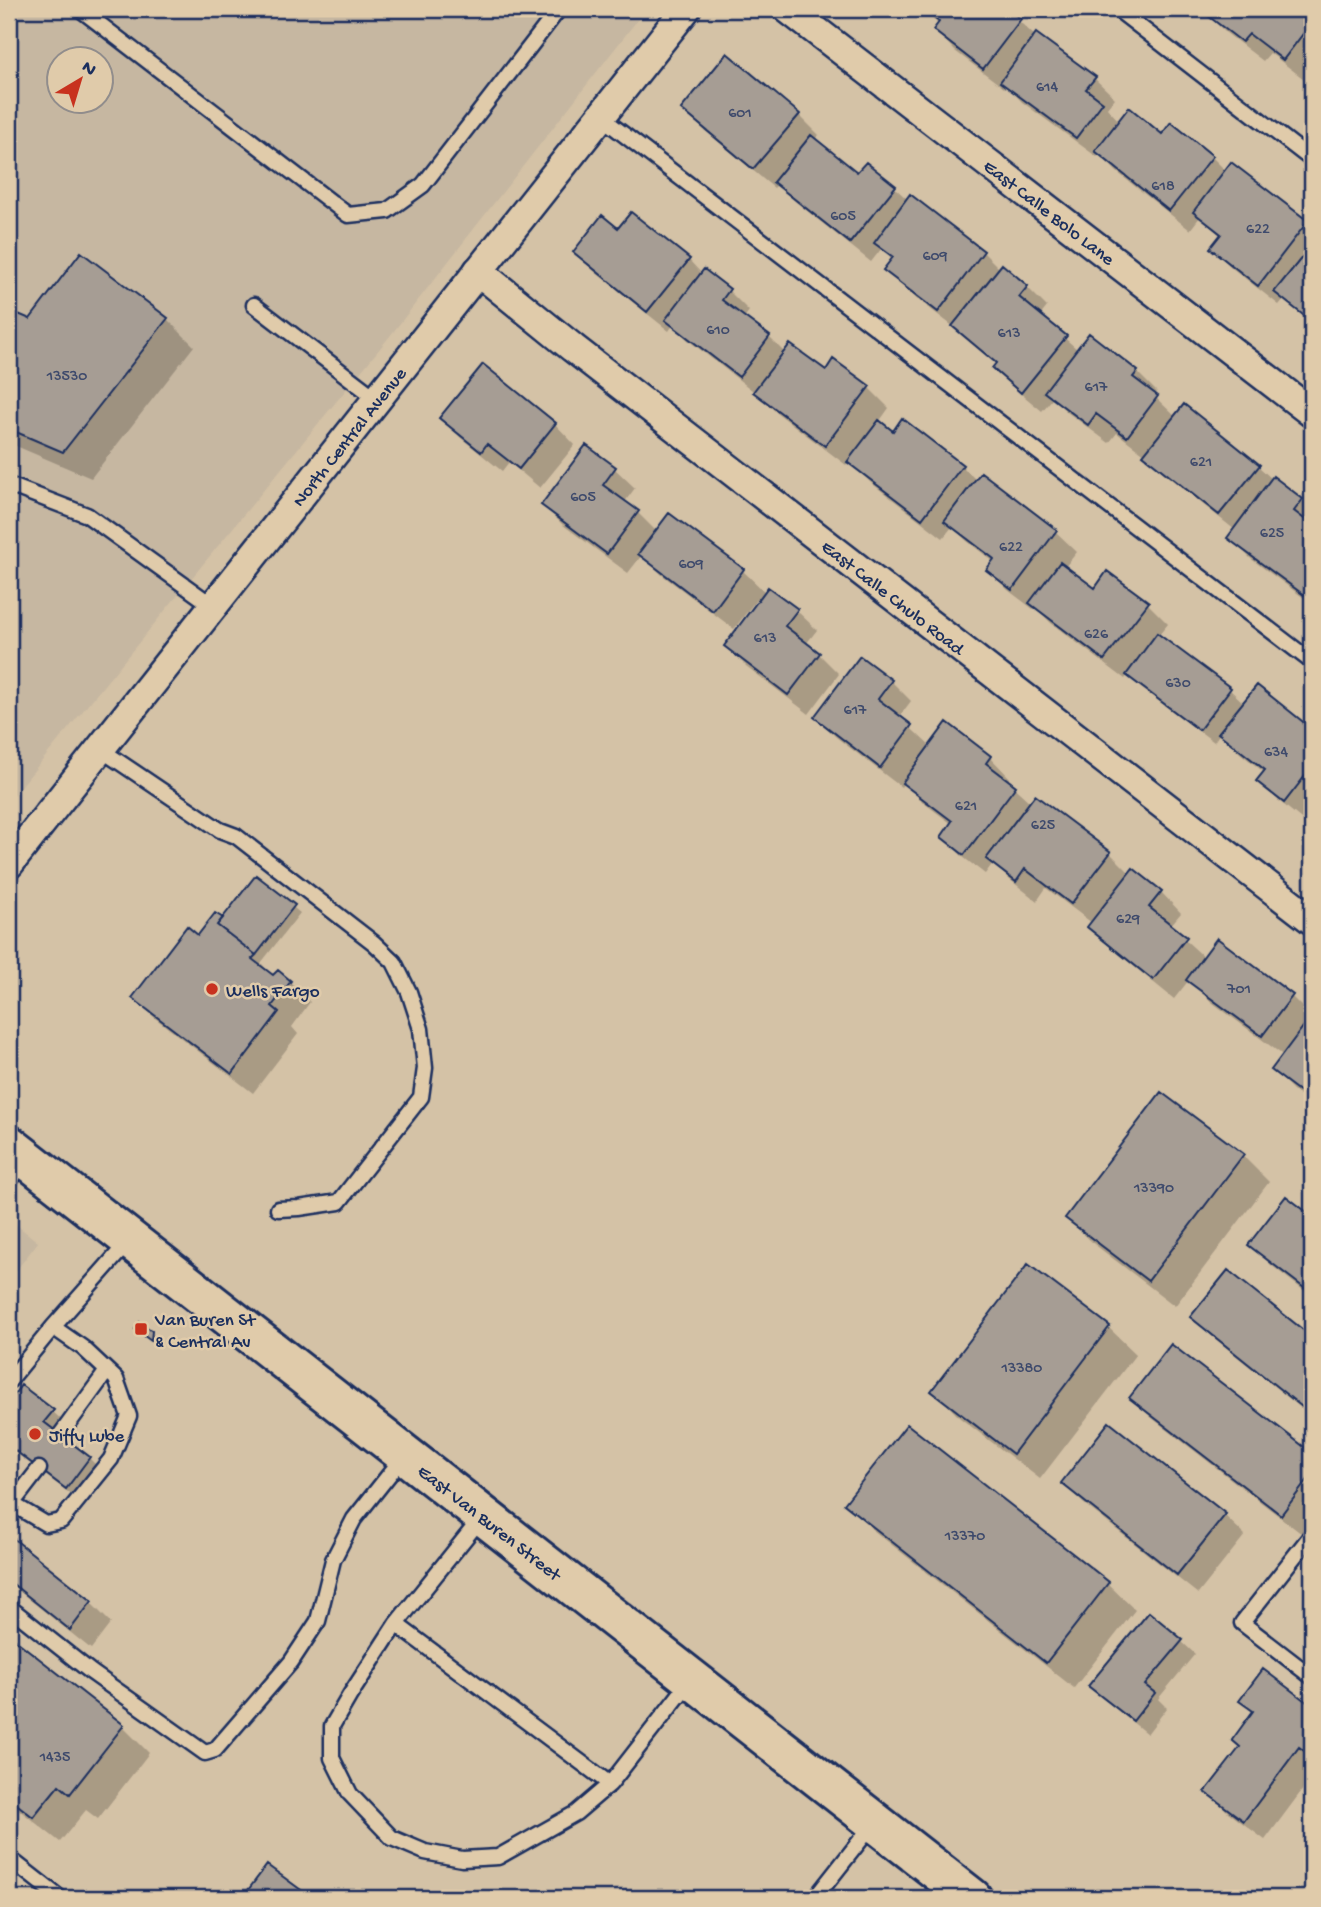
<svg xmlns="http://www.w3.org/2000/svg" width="1321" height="1907" font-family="'Gochi Hand',sans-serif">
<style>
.built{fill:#c6b7a1;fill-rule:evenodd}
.shadow{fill:#0003}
.building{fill:#a69d94;stroke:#1b2f5e;stroke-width:2}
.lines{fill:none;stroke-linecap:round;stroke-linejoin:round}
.service-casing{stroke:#1b2f5e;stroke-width:19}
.minor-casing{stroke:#1b2f5e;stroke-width:33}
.primary-casing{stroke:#1b2f5e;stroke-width:44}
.service{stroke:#e0cbaa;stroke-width:14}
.minor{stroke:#e0cbaa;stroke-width:28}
.primary{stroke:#e0cbaa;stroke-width:38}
.poi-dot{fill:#c8321e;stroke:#e0cbaa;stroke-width:2.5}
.labels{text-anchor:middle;stroke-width:5;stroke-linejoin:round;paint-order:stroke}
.number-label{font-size:16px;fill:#3e4a6c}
.street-label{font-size:19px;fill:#1b2f5e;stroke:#e0cbaa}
.poi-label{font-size:19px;fill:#1b2f5e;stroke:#e0cbaa;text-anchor:start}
</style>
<rect width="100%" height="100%" fill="#d4c2a6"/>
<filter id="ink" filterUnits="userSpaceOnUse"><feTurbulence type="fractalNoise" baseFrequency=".0143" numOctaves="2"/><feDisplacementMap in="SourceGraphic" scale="14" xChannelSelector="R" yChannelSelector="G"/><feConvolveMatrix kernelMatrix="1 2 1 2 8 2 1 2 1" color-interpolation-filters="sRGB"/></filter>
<g filter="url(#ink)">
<path class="built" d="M9 9H646L390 336 9 801ZM60 60H102V102H60Z
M9 1219 38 1242 9 1280Z"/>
<path class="shadow" d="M923 9H1012L1009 12 1036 37 1094 78 1115 98 1107 108 1120 122 1162 136 1212 157 1226 171 1307 222 1312 227V324L1284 299 1279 305 1232 268 1212 248 1221 236 1200 217 1190 230 1117 172 1099 154 1097 157 1022 102 1006 85 1004 88 955 51 935 30 939 25Z
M1208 9H1303L1312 16V71L1311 70 1304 79 1270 53 1263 61 1225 32 1205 12Z
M683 109 799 115 819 135 814 140 857 175 894 187 908 200 911 197 983 252 1000 269 1002 267 1027 287 1047 307 1040 316 1078 350 1137 372 1157 392 1154 396 1176 417 1258 466 1273 480 1302 500 1312 510V604L1250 558 1230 538 1235 530 1166 475 1146 455 1117 433 1109 443 1067 412 1053 398 1042 411 1014 388 994 368 997 365 959 331 906 290 886 270 893 260 882 248 871 262 796 202 778 184 774 188 703 129Z
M631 214 689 260 702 274 704 272 729 291 749 311 744 318 769 337 785 353 826 372 869 388 889 408 879 422 893 433 902 421 962 466 977 481 982 475 1056 532 1077 552 1065 567 1095 590 1148 604 1168 624 1158 636 1229 689 1244 703 1257 687 1312 731V813L1305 822 1279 801 1258 781 1265 773 1240 753 1220 733 1214 742 1141 688 1128 675 1125 679 1051 623 1035 607 1033 609 1008 590 988 570 994 562 967 541 952 527 943 538 870 482 849 461 846 465 776 412 757 394 688 340 673 325 669 331 595 272 575 252 618 230Z
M81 255 167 319 194 346 91 478 9 443V312L31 321Z
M483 366 555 424 575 445 540 488 509 462 502 471 461 438 441 418Z
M614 468 635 488 624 503 638 513 657 532 669 515 743 571 766 593 796 610 817 630 806 644 819 654 839 674 809 714 746 666 726 646 759 602 756 600 734 629 661 574 642 555 628 573 563 525 543 505Z
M891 681 911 701 899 717 931 747 948 725 990 757 1010 778 1007 781 1031 803 1110 853 1131 874 1134 871 1161 892 1181 913 1170 926 1205 958 1291 996 1312 1017V1104L1293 1090 1273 1070 1284 1056 1209 1000 1189 980 1174 999 1110 947 1090 927 1092 923 1046 888 1037 901 1009 879 993 863 985 874 963 857 943 837 952 824 924 803 904 783 901 787 836 737 816 717Z
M257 878 300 913 261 963 274 977 290 982 310 1002 292 1027 298 1034 253 1093 155 1018 134 998 199 937 222 920Z
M1243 1156 1269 1182 1175 1306 1094 1244 1067 1218Z
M1286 1199 1312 1219V1297L1271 1265 1251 1245Z
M1029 1266 1109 1328 1136 1354 1040 1479 960 1418 934 1391Z
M1229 1272 1312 1339V1417L1213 1337 1192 1317Z
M150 1332 157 1339V1345L144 1335Z
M1171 1346 1312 1455V1520L1302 1534 1152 1418 1131 1398Z
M22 1387 52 1411 66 1424 58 1435 89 1458 103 1472 80 1501 9 1448V1405Z
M907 1426 1108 1584 1135 1610 1074 1688 873 1530 846 1504Z
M1063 1483 1224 1515 1245 1535 1198 1594 1083 1503Z
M9 1538 91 1603 111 1623 91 1649 9 1583Z
M9 1637 123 1727 149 1753 98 1819 86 1810 60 1842 9 1802Z
M1181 1641 1195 1654 1158 1699 1167 1708 1147 1734 1104 1699 1091 1686Z
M1263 1671 1312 1708V1777L1265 1840 1228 1812 1208 1792 1242 1747 1254 1713 1241 1701Z"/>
<path class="building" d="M922 9H1007L1021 19 983 69 933 30 939 22Z
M1205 9H1306L1312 14V22L1283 60 1249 34 1242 42 1203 12Z
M1036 33 1096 77 1086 89 1103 102 1076 138 1000 82Z
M727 53 800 114 753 169 681 109Z
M1129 107 1162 134 1171 122 1213 156 1169 211 1095 151Z
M811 135 857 172 866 162 896 186 850 243 773 182Z
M1231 162 1308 221 1258 286 1210 248 1221 234 1193 212Z
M910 194 984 251 938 312 883 270 893 257 874 243Z
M631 212 690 259 647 312 573 252 602 215 618 228Z
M1307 251 1312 255V322L1274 292Z
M81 252 168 318 63 452 9 429V310L30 319Z
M1002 264 1028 286 1019 297 1067 336 1021 393 992 368 996 363 952 326Z
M704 269 730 289 722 300 770 336 739 377 665 320Z
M1089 333 1138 371 1133 377 1158 396 1127 437 1096 414 1088 425 1044 392Z
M790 344 826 370 833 359 870 386 825 446 753 392Z
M483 364 556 423 519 469 487 444 481 452 439 418Z
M1184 404 1260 465 1219 515 1143 455Z
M902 418 963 465 922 519 847 462 879 420 893 431Z
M586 445 616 467 603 485 639 511 607 554 541 505Z
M981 472 1057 530 1012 590 986 570 994 559 944 521Z
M1273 476 1303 499 1294 511 1312 525V584L1304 595 1227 538Z
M669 513 744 569 713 611 638 554Z
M1060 562 1095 588 1107 571 1149 602 1104 660 1029 603Z
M768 587 798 609 785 626 820 653 788 695 724 646Z
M1157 633 1231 688 1199 730 1126 675Z
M860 656 892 680 878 699 912 725 880 768 814 717Z
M1257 685 1312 729V767L1284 803 1256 781 1265 770 1218 733Z
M947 722 991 756 986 763 1016 786 964 855 941 837 952 821 902 783Z
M1035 795 1111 852 1071 904 1025 869 1016 882 986 859Z
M1133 868 1162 891 1149 907 1187 937 1153 980 1087 927Z
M256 875 295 905 256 955 217 925Z
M215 913 223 918 217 925 256 955 252 959 273 975 278 970 291 981 272 1006 279 1012 232 1074 132 998 187 926 198 935Z
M1217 938 1293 995 1262 1036 1186 980Z
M1312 1015V1101L1271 1070Z
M1161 1092 1244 1154 1148 1281 1065 1218Z
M1286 1196 1312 1216V1294L1248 1245Z
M1028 1264 1110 1326 1013 1454 931 1391Z
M1228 1270 1312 1337V1415L1190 1317Z
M140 1322 152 1331 151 1341 135 1329Z
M1171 1344 1312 1453V1474L1281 1515 1129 1398Z
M21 1385 54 1410 44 1422 90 1457 66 1489 9 1446V1402Z
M1109 1422 1226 1514 1177 1575 1061 1483Z
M907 1424 1109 1582 1046 1663 844 1504Z
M9 1535 92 1601 70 1630 9 1581Z
M1149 1612 1183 1640 1145 1685 1155 1693 1133 1721 1088 1686Z
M9 1635 124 1725 70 1794 59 1785 33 1817 9 1798Z
M1263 1669 1312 1706V1757L1299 1747 1244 1821 1205 1792 1240 1747 1232 1740 1253 1711 1239 1701Z
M267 1865 312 1898H242Z"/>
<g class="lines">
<defs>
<path id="service" d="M80 9 348 215 387 211 423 185 559 9
M1117 9 1312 160
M601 117 1312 662
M254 305 377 399
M9 485 87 515 213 606
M100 749 220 830 236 836 374 943 394 962 409 992 421 1029 425 1068 421 1097 339 1202 299 1208 278 1209
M9 1181 26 1161
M9 1381 53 1327 129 1241
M61 1434 107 1371
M9 1502 46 1524 61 1521 111 1459 129 1416 116 1379 83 1348 53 1327
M12 1504 39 1469
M482 1517 396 1624 610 1784 691 1680
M1312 1534 1242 1623 1312 1677
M9 1607 91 1672 205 1753 215 1750 291 1662 318 1621 333 1560 354 1519 404 1456
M396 1624 350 1695 332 1726V1758L350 1794 392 1838 425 1852 462 1859 498 1857 576 1813 610 1784
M9 1858 60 1898
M815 1898 874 1823"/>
<g id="minor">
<path id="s1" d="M788 9 1312 413"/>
<path id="s2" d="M478 271 573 348 1312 920"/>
<path id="s3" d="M9 864 686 9"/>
</g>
<g id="primary">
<path id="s4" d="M9 1145 972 1898"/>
</g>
</defs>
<use href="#service" class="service-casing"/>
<use href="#minor" class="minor-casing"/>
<use href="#primary" class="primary-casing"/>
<use href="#service" class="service"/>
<use href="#minor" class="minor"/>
<use href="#primary" class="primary"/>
</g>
</g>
<g class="poi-dot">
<circle cx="212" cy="989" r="7"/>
<rect x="134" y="1322" width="14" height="14" rx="3.5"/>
<circle cx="35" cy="1434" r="7"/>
</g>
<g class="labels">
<g class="number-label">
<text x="1047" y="91">614</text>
<text x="740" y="117">601</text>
<text x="1163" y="190">618</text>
<text x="843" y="220">605</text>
<text x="1258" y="233">622</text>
<text x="935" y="260">609</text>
<text x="718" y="334">610</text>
<text x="1009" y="337">613</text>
<text x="67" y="380">13530</text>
<text x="1096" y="391">617</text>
<text x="1201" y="466">621</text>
<text x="583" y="501">605</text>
<text x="1272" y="537">625</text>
<text x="1011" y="551">622</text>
<text x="691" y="568">609</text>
<text x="1096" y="638">626</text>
<text x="765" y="642">613</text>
<text x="1178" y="687">630</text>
<text x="855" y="714">617</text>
<text x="1276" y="756">634</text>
<text x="966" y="810">621</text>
<text x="1043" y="829">625</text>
<text x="1128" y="923">629</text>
<text x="1239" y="993">701</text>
<text x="1154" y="1192">13390</text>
<text x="1022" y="1372">13380</text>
<text x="965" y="1540">13370</text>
<text x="55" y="1761">1435</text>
</g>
<g class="street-label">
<text dy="7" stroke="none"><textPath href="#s1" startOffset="331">East Calle Bolo Lane</textPath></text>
<text dy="7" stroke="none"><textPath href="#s3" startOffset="546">North Central Avenue</textPath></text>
<text dy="7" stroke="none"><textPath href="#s2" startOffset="528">East Calle Chulo Road</textPath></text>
<text dy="7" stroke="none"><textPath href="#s4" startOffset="611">East Van Buren Street</textPath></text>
</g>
<g class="poi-label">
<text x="226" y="996">Wells Fargo</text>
<text x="155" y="1325">Van Buren St<tspan x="155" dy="22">&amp; Central Av</tspan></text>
<text x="49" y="1441">Jiffy Lube</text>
</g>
</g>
<rect width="1321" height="1907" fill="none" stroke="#e0cbaa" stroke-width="35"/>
<rect x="18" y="18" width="1286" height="1872" fill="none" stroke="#1b2f5e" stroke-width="2.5" filter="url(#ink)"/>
<g transform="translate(80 80) rotate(38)"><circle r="33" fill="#e0cbaa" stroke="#918d8c" stroke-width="2"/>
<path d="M0-5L12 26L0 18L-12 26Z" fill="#c8321e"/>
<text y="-10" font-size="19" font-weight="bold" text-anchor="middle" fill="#1b2f5e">N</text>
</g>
</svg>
